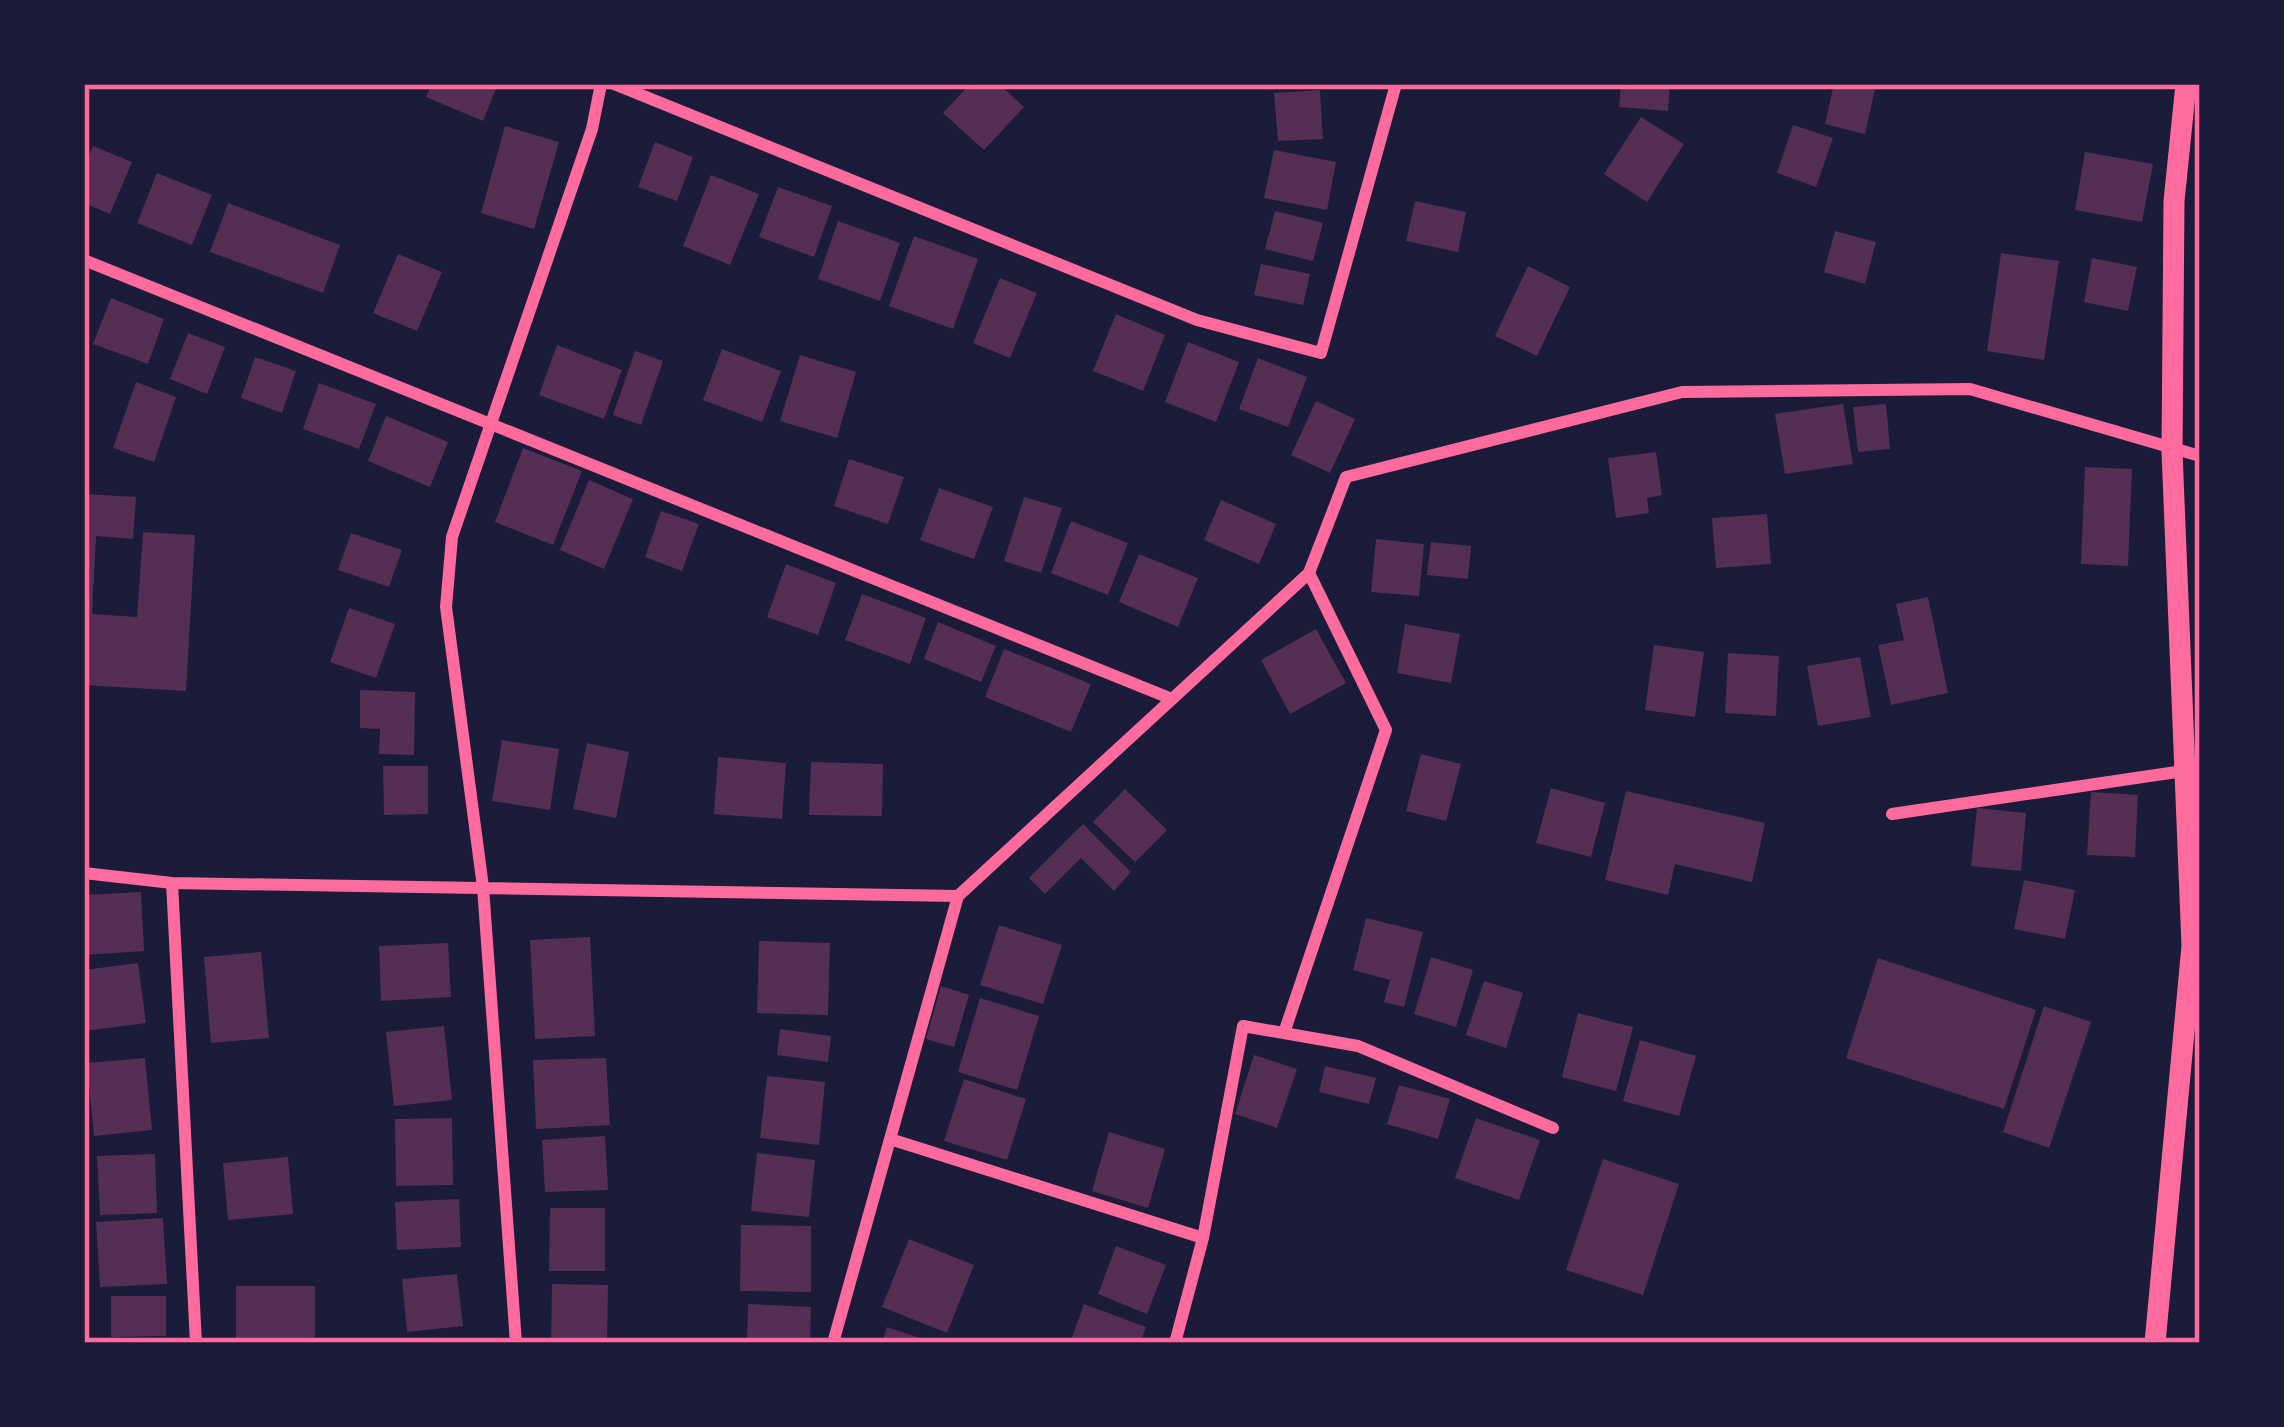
<svg xmlns="http://www.w3.org/2000/svg" width="2284" height="1427" font-family="'PT Sans',sans-serif">
<style>
.building{fill:#542f53}
.lines{fill:none;stroke-linecap:round;stroke-linejoin:round}
.minor{stroke:#ff6b9d;stroke-width:12}
.tertiary{stroke:#ff6b9d;stroke-width:21}
.neatline{fill:none;stroke:#ff6b9d;stroke-width:4.5}
</style>
<rect width="100%" height="100%" fill="#1b1b3a"/>
<path class="building" d="M432 84H498L483 121 426 97Z
M970 84H999L1024 107 984 150 943 113Z
M1621 84H1670L1668 111 1619 107Z
M1834 84 1875 89 1865 134 1825 124Z
M1320 90 1323 139 1278 141 1274 93Z
M1641 117 1684 144 1647 202 1604 174Z
M1793 125 1833 138 1816 187 1777 173Z
M505 126 559 142 534 229 481 213Z
M655 142 693 157 677 201 638 187Z
M93 146 132 162 110 214 84 203V168Z
M1274 150 1336 162 1327 210 1264 198Z
M2085 152 2153 164 2142 222 2075 210Z
M157 173 212 195 192 245 137 223Z
M711 175 759 194 730 265 683 246Z
M778 187 832 206 814 257 759 237Z
M1415 201 1466 212 1458 252 1406 241Z
M228 203 340 245 323 293 210 252Z
M1275 211 1323 223 1313 261 1265 249Z
M838 221 900 243 880 301 818 279Z
M1835 231 1876 242 1865 284 1824 272Z
M914 236 978 259 953 329 889 306Z
M2001 253 2059 261 2044 360 1987 351Z
M398 254 442 272 417 331 373 313Z
M2092 258 2137 267 2128 311 2084 302Z
M1261 264 1310 274 1303 305 1254 295Z
M1528 266 1570 287 1537 356 1495 336Z
M1000 278 1037 293 1010 358 973 343Z
M111 298 164 319 148 364 93 344Z
M1116 314 1165 335 1143 391 1093 371Z
M188 333 225 347 207 394 170 379Z
M1188 342 1239 362 1216 422 1165 402Z
M557 345 622 370 604 419 539 395Z
M722 349 781 371 762 422 703 400Z
M635 351 663 361 641 425 613 415Z
M800 355 856 372 837 438 780 421Z
M255 357 296 371 282 413 241 398Z
M1258 358 1307 377 1288 427 1239 409Z
M136 382 176 397 154 462 113 448Z
M319 383 376 404 359 449 303 429Z
M1316 401 1355 419 1330 473 1291 455Z
M1843 404 1853 464 1785 474 1775 414Z
M1886 404 1890 449 1858 452 1853 407Z
M386 416 448 442 430 487 368 461Z
M523 448 582 471 553 545 495 522Z
M1656 452 1662 495 1647 498 1649 513 1616 518 1608 458Z
M849 459 904 477 888 524 834 506Z
M2085 467 2132 469 2128 566 2081 564Z
M589 480 633 499 604 569 560 550Z
M939 488 993 507 974 559 920 540Z
M84 494 136 497 133 539 96 536 92 614 137 617 143 532 195 535 186 691 84 685Z
M1024 497 1062 508 1041 573 1004 561Z
M1221 500 1276 524 1259 564 1204 540Z
M661 511 699 524 682 571 645 557Z
M1767 514 1771 564 1716 568 1712 518Z
M1071 521 1128 543 1108 595 1051 573Z
M351 533 402 550 389 587 338 570Z
M1376 539 1424 544 1419 596 1371 592Z
M1431 542 1471 546 1468 579 1427 575Z
M1139 554 1198 578 1178 627 1119 602Z
M786 564 836 583 818 635 767 617Z
M862 594 926 618 910 664 845 640Z
M1928 597 1948 693 1891 705 1878 645 1904 640 1896 604Z
M349 608 395 624 376 678 330 662Z
M938 622 996 646 981 682 924 659Z
M1405 624 1460 634 1451 683 1397 673Z
M1316 629 1346 683 1290 714 1261 660Z
M1654 645 1704 652 1695 717 1645 710Z
M1004 649 1091 684 1071 732 985 697Z
M1728 653 1779 656 1776 716 1725 713Z
M1860 657 1871 717 1818 726 1807 666Z
M360 690 415 692 414 755 379 754 380 729 360 728Z
M502 740 559 749 550 810 492 801Z
M587 743 629 752 616 818 573 809Z
M1421 754 1461 764 1446 821 1406 811Z
M718 757 786 763 782 819 714 814Z
M811 762 883 764 882 816 809 815Z
M383 766H428V814L384 815Z
M1551 788 1605 803 1591 857 1536 843Z
M1125 789 1167 830 1135 862 1093 822Z
M1626 791 1765 823 1752 882 1675 864 1668 895 1605 880Z
M2091 792 2138 795 2135 857 2087 855Z
M1977 808 2026 813 2021 871 1971 866Z
M1083 824 1131 872 1114 891 1081 858 1045 894 1029 878Z
M2024 880 2075 890 2065 939 2014 929Z
M141 892 144 951 84 955V895Z
M1366 918 1423 932 1404 1007 1384 1002 1390 980 1353 970Z
M999 925 1062 945 1043 1004 980 985Z
M590 937 595 1036 535 1039 530 940Z
M759 941 830 943 828 1015 757 1013Z
M448 943 451 997 381 1001 379 946Z
M261 952 269 1038 211 1043 204 957Z
M1431 957 1473 970 1456 1027 1414 1014Z
M1878 958 2036 1010 2004 1109 1846 1058Z
M138 963 146 1023 84 1031V970Z
M1484 981 1523 993 1506 1048 1466 1035Z
M941 986 969 995 954 1047 926 1039Z
M980 998 1039 1016 1017 1090 958 1072Z
M2044 1006 2091 1022 2049 1148 2003 1132Z
M1578 1013 1633 1027 1616 1091 1562 1077Z
M444 1026 452 1100 394 1106 386 1032Z
M780 1029 831 1036 828 1062 777 1055Z
M1640 1040 1696 1056 1679 1116 1623 1101Z
M1254 1055 1297 1069 1277 1128 1235 1114Z
M145 1058 152 1130 94 1136 87 1063Z
M606 1058 610 1125 536 1129 533 1060Z
M1325 1066 1376 1078 1369 1104 1319 1092Z
M767 1076 825 1082 819 1145 760 1138Z
M964 1079 1026 1099 1007 1160 944 1141Z
M1399 1085 1450 1099 1438 1139 1387 1124Z
M452 1118 453 1185 396 1186 395 1119Z
M1476 1118 1540 1140 1519 1200 1455 1178Z
M1109 1132 1165 1149 1148 1208 1092 1191Z
M605 1136 608 1190 545 1192 542 1140Z
M757 1153 815 1160 809 1217 751 1211Z
M155 1154 157 1213 100 1215 97 1156Z
M288 1157 293 1214 228 1220 223 1163Z
M1603 1159 1679 1184 1643 1295 1566 1270Z
M459 1199 461 1247 397 1250 395 1202Z
M550 1208H605V1271H549Z
M163 1218 167 1284 100 1287 96 1222Z
M741 1225 811 1226V1292L740 1291Z
M909 1239 974 1265 947 1333 882 1307Z
M1116 1246 1166 1265 1147 1314 1098 1294Z
M457 1274 463 1326 407 1332 402 1279Z
M552 1284 608 1285 607 1343H551Z
M236 1286H315V1343H236Z
M111 1296H166V1336L111 1337Z
M748 1304 811 1307 810 1343H747Z
M1084 1304 1146 1327 1140 1343H1070Z
M887 1327 932 1342V1343H882Z"/>
<g class="lines">
<path class="minor" d="M614 84 1197 320 1321 353 1396 84
M84 260 1172 699
M1892 814 2190 770
M84 873 172 883 958 896
M172 883 196 1343
M1284 1033 1386 730 1309 573
M890 1139 1203 1238
M516 1343 483 887 446 607 452 537 592 129 601 84
M833 1343 958 896 1309 573 1346 477 1682 392 1970 389 2200 456
M1175 1343 1203 1238 1243 1026 1358 1046 1553 1128"/>
<path class="tertiary" d="M2155 1343 2192 946 2172 451 2174 201 2186 84"/>
</g>
<rect width="2284" height="1427" fill="none" stroke="#1b1b3a" stroke-width="174"/>
<rect x="87" y="87" width="2110" height="1253" class="neatline"/>
</svg>
